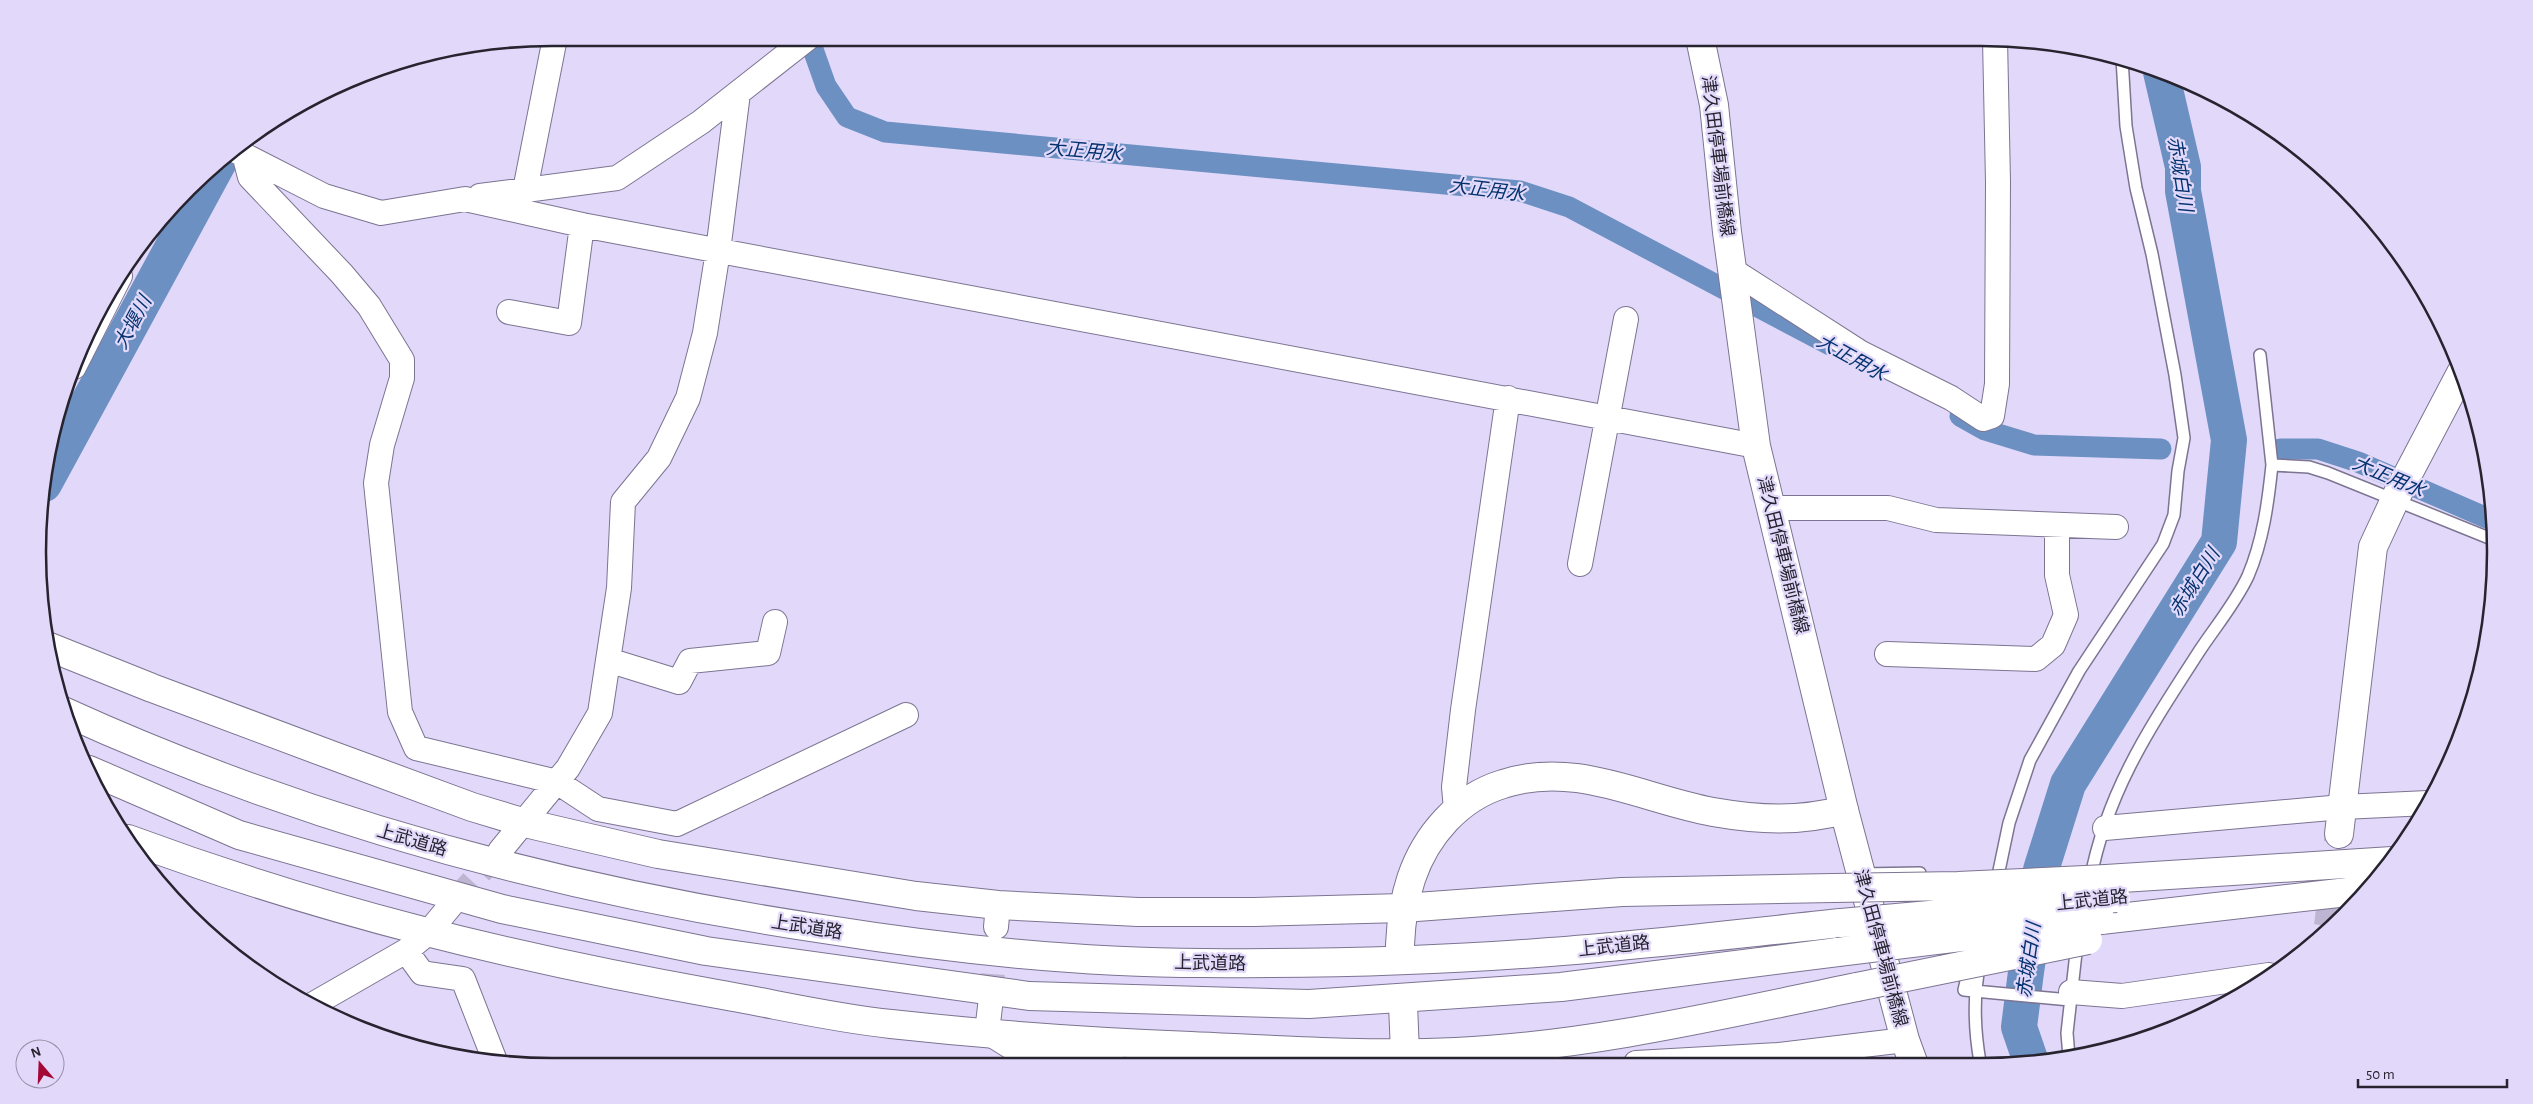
<svg xmlns="http://www.w3.org/2000/svg" width="2533" height="1104" font-family="'Alegreya Sans','Noto Sans JP',sans-serif">
<style>
.lines{fill:none;stroke-linecap:round;stroke-linejoin:round}
.canal{stroke:#6d90c3;stroke-width:21}
.river{stroke:#6d90c3;stroke-width:36}
.minor-tunnel{stroke:#bdb5d1;stroke-width:24;stroke-dasharray:24 12;stroke-linecap:butt}
.tertiary-tunnel{stroke:#bdb5d1;stroke-width:28;stroke-dasharray:28 14;stroke-linecap:butt}
.service-casing{stroke:#7c7491;stroke-width:14}
.minor-casing{stroke:#7c7491;stroke-width:26}
.tertiary-casing{stroke:#7c7491;stroke-width:30}
.secondary-casing{stroke:#7c7491;stroke-width:30}
.trunk-casing{stroke:#7c7491;stroke-width:30}
.service{stroke:#fff;stroke-width:11}
.minor{stroke:#fff;stroke-width:24}
.tertiary{stroke:#fff;stroke-width:28}
.secondary{stroke:#fff;stroke-width:28}
.trunk{stroke:#fff;stroke-width:28}
.trunk-bridge-casing{stroke:#7c7491;stroke-width:30;stroke-linecap:butt}
.trunk-bridge{stroke:#fff;stroke-width:28}
.labels{text-anchor:middle;stroke-width:4.5;stroke-linejoin:round;paint-order:stroke}
.street-label{font-size:18px;fill:#27232f;stroke:#e2d9fa}
.water-label{font-size:19px;font-style:italic;fill:#053370;stroke:#e2d9fa}
.rim{fill:none;stroke:#27232f;stroke-width:2.5}
</style>
<rect width="100%" height="100%" fill="#e2d9fa"/>
<g class="lines">
<path class="canal" d="M809 38 826 86 847 117 885 132 1520 191 1569 207 1830 345
M1960 416 1985 430 2034 445 2161 449
M2280 449H2318L2358 462 2494 521"/>
<path class="river" d="M44 484 220 160
M2031 1062 2019 1027 2026 972 2041 870 2068 784 2219 542 2229 440 2183 191V167L2161 72"/>
<path class="minor-tunnel" d="M456 899 500 851
M991 998 996 933"/>
<path class="tertiary-tunnel" d="M2328 926 2339 834
M1400 945 1403 1004"/>
<defs>
<path id="service" d="M2260 355 2272 465 2309 467 2328 473 2494 540
M1862 874 1920 873
M2090 881C2107 790 2151 726 2200 650 2216 626 2236 602 2248 576 2263 541 2268 503 2272 465
M1996 885 2009 823 2030 760 2079 671 2163 544 2174 515 2178 471 2184 438 2175 375 2152 254 2136 188 2126 126 2122 58
M1970 964 1964 990 2070 1000
M2069 1057 2067 1033 2077 944
M1980 1062C1974 1028 1973 996 1980 962"/>
<path id="minor" d="M234 150 324 196 381 213 465 199 582 225 1756 446
M244 154 250 177 342 274 369 306 402 360V378L382 445 376 483 400 712 416 748 557 782 598 809 677 824 906 715
M525 190 555 38
M480 196 617 178 701 122 808 38
M1732 270 1861 353 1951 398 1983 419 1992 416 1997 384 1998 182 1995 39
M509 312 569 323 582 225
M74 367 120 276
M1772 508H1888L1936 520 2116 527
M1580 564 1626 319
M1887 654 2036 659 2053 645 2066 615 2057 575V525
M608 660 679 682 690 661 768 653 775 622
M1456 809 1454 787 1463 710 1508 398
M2105 828 2342 807 2428 803
M500 851 568 768 600 713 619 588 623 502 659 458 688 398 705 333 718 251 738 93
M996 927 998 905
M406 951 422 973 463 979 495 1061
M2071 992 2122 996 2269 975
M991 998 987 1032 1024 1055 1115 1065
M312 1005 406 951 428 933 456 899
M1636 1063 1778 1055 1905 1040"/>
<path id="tertiary" d="M2339 834 2373 547 2398 493 2461 373
M1400 945C1402 898 1413 855 1446 820 1462 803 1480 791 1503 784 1576 760 1642 799 1713 812 1759 820 1799 822 1844 810
M1403 1004 1405 1053"/>
<path id="secondary" d="M1700 38 1714 105 1727 232 1756 446 1844 810 1905 1040 1913 1062"/>
<path id="trunk" d="M47 646 152 688 334 756 472 807 525 823 658 854 916 896 998 905 1138 912H1254L1403 908 1622 892 1833 888
M63 711C304 821 562 890 823 929 949 949 1076 963 1204 963 1319 964 1435 961 1550 952 1647 945 1744 933 1841 923
M89 770 239 835 502 909 706 951 1029 996 1309 1004 1561 987 1838 952
M128 839C322 911 514 958 717 994 775 1004 833 1018 891 1024 991 1035 1091 1042 1191 1046 1279 1050 1368 1056 1456 1052 1591 1046 1725 1014 1857 987
M2106 879 2392 861
M2101 920 2365 890"/>
</defs>
<use href="#service" class="service-casing"/>
<use href="#minor" class="minor-casing"/>
<use href="#tertiary" class="tertiary-casing"/>
<use href="#secondary" class="secondary-casing"/>
<use href="#trunk" class="trunk-casing"/>
<use href="#service" class="service"/>
<use href="#minor" class="minor"/>
<use href="#tertiary" class="tertiary"/>
<use href="#secondary" class="secondary"/>
<use href="#trunk" class="trunk"/>
<defs>
<path id="trunk-bridge" d="M1833 888 1958 886 2106 879
M1841 923 2116 898
M1838 952 2101 920
M1857 987 2088 940"/>
</defs>
<use href="#trunk-bridge" class="trunk-bridge-casing"/>
<use href="#trunk-bridge" class="trunk-bridge"/>
</g>
<g class="labels">
<g class="street-label">
<text transform="translate(1718 156) rotate(83)" y="6">津久田停車場前橋線</text>
<text transform="translate(1783 555) rotate(76)" y="6">津久田停車場前橋線</text>
<text transform="translate(412 840) rotate(16)" y="6">上武道路</text>
<text transform="translate(2092 900) rotate(-6)" y="6">上武道路</text>
<text transform="translate(807 927) rotate(9)" y="6">上武道路</text>
<text transform="translate(1614 946) rotate(-6)" y="6">上武道路</text>
<text transform="translate(1881 948) rotate(75)" y="6">津久田停車場前橋線</text>
<text transform="translate(1210 963) rotate(1)" y="6">上武道路</text>
</g>
<g class="water-label">
<text transform="translate(1084 150) rotate(5)" y="7">大正用水</text>
<text transform="translate(2181 174) rotate(81)" y="7">赤城白川</text>
<text transform="translate(1487 189) rotate(7)" y="7">大正用水</text>
<text transform="translate(132 322) rotate(-62)" y="7">大堰川</text>
<text transform="translate(1852 357) rotate(29)" y="7">大正用水</text>
<text transform="translate(2389 476) rotate(23)" y="7">大正用水</text>
<text transform="translate(2194 582) rotate(-58)" y="7">赤城白川</text>
<text transform="translate(2028 960) rotate(-82)" y="7">赤城白川</text>
</g>
</g>
<path d="M0 0H2533V1104H0ZM552 46H1981A506 506 0 0 1 2487 552V552A506 506 0 0 1 1981 1058H552A506 506 0 0 1 46 552V552A506 506 0 0 1 552 46Z" fill="#e2d9fa" fill-rule="evenodd"/>
<path class="rim" d="M552 46H1981A506 506 0 0 1 2487 552V552A506 506 0 0 1 1981 1058H552A506 506 0 0 1 46 552V552A506 506 0 0 1 552 46Z"/>
<g transform="translate(40 1064) rotate(341)"><circle r="24" fill="#e2d9fa" stroke="#9790a9"/>
<path d="M0-4L9 19L0 12L-9 19Z" fill="#a40837"/>
<text y="-8" font-size="14" font-weight="bold" text-anchor="middle" fill="#27232f">N</text>
</g>
<path d="M2358 1079v8h149v-8" fill="none" stroke="#27232f" stroke-width="2.5"/>
<text x="2366" y="1079" font-size="15" fill="#27232f" stroke="#e2d9fa" stroke-width="4" paint-order="stroke">50 m</text>
</svg>
